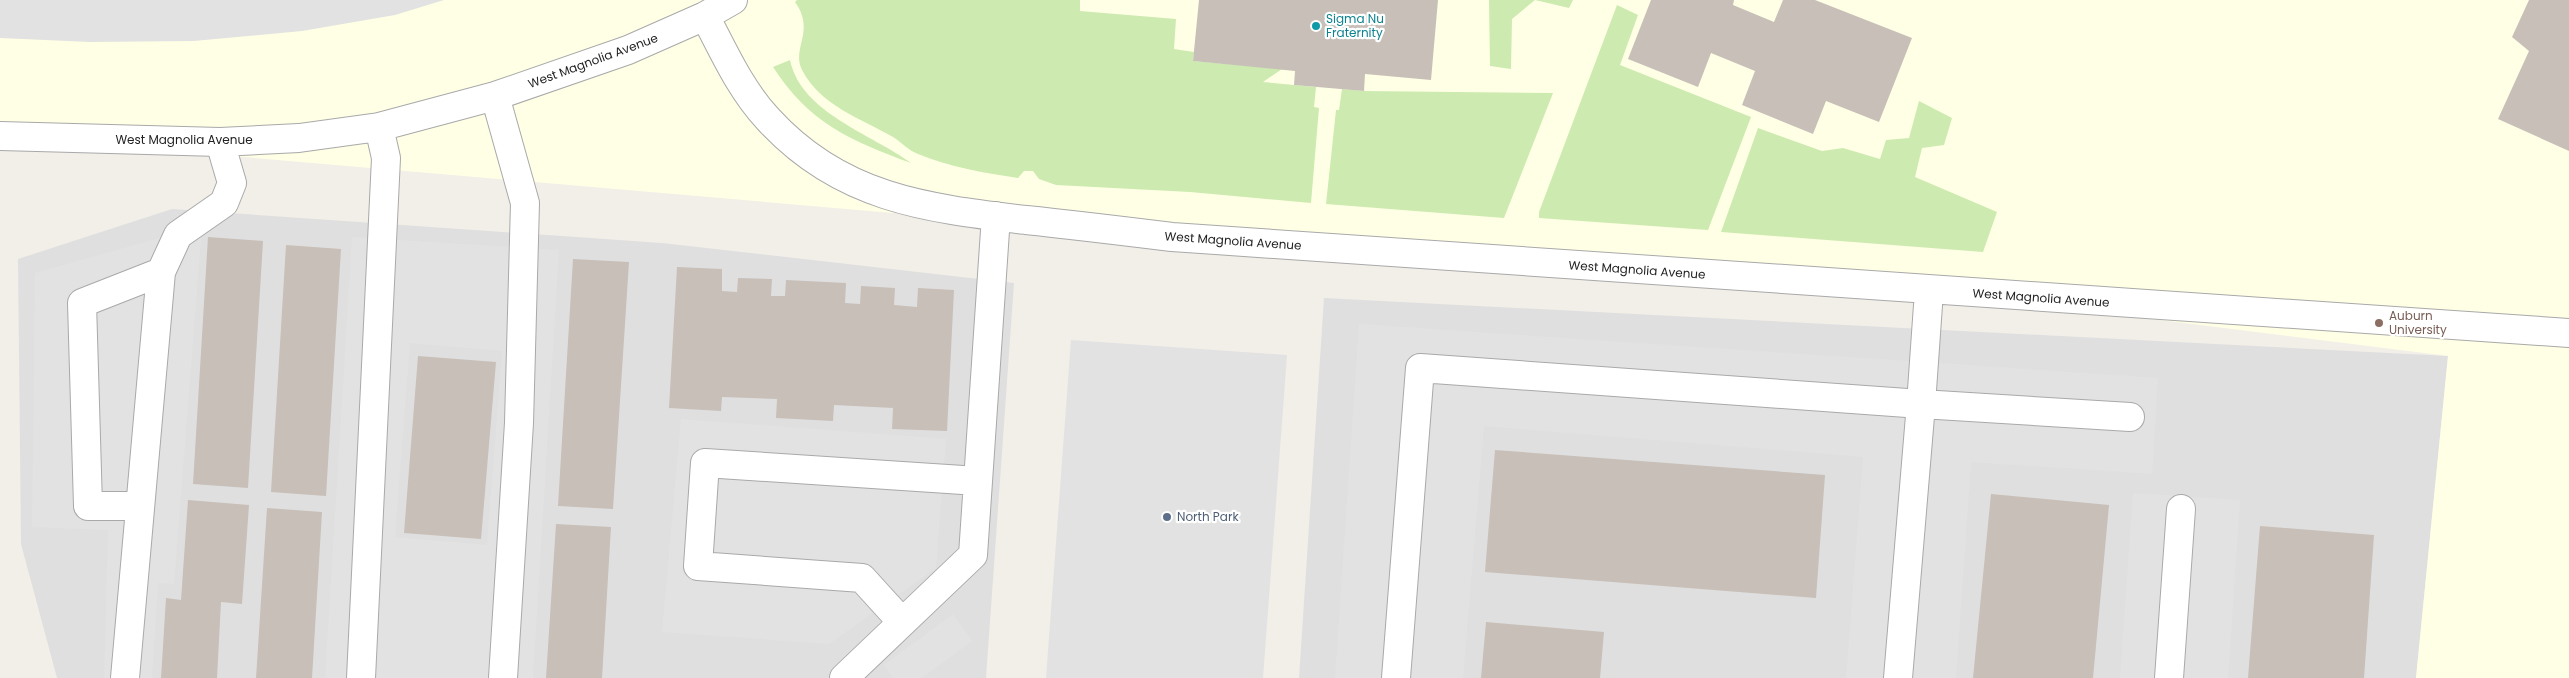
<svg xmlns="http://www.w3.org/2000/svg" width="2569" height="678" font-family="Poppins,sans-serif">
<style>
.residential{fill:#e0dfdf}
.education{fill:#ffffe5}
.grass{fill:#cdebb0}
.parking{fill:#e2e2e2;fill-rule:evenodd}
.building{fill:#c7bfb8}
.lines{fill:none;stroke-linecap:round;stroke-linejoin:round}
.minor-casing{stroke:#a9a9a9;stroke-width:30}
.minor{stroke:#fff;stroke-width:28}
.culture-dot{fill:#0f9aa8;stroke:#fff;stroke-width:2}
.education-dot{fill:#8d6e63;stroke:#fff;stroke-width:2}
.service-dot{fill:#5c6f8a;stroke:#fff;stroke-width:2}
.labels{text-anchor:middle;stroke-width:4.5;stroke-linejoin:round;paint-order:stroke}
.culture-label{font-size:12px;fill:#0d838f;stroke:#fff;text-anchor:start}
.street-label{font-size:12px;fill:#222;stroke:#fff}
.education-label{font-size:12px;fill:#785e54;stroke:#fff;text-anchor:start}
.service-label{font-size:12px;fill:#4e5e75;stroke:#fff;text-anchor:start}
</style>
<rect width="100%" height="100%" fill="#f2efe9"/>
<path class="residential" d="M172 209 662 243 1014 283 986 678H57L21 544 18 259Z
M1324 298 2448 356 2416 678H1299Z"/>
<path class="education" d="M0 0H2569V678H2416L2448 356 1929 291 1172 237 0 136Z"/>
<path class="grass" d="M797 0H1080V11L1176 19 1174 49 1194 52 1193 61 1282 69 1263 82 1316 87 1314 107 1319 108 1311 203 1190 192 1056 185 1039 179 1033 171H1024L1018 178C985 173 949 167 918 154 909 151 901 142 893 137 860 118 821 106 802 70 791 48 816 31 795 2Z
M1489 0H1535L1512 19 1511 69 1490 66Z
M1535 0H1573L1569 8Z
M1617 5 1638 15 1620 65 1751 117 1708 230 1539 218V212Z
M790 60C801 113 872 134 911 163 851 141 809 123 773 67Z
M1342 89 1364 91 1553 93 1504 218 1326 204 1336 110H1339Z
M1919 101 1952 118 1944 145 1922 148 1915 177 1997 212 1983 252 1721 232 1758 128 1822 151 1843 148 1880 159 1886 140 1909 138Z"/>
<path class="parking" d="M0 0H444L395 15 302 31 194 41 90 42 0 38Z
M202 226 174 584 158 583 152 678H104L108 530 32 527 35 273Z
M352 237 559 250 533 678H325ZM410 343 502 351 487 545 395 537Z
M1359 324 2158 378 2152 474 1971 462 1956 678H1846L1863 457 1484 426 1463 678H1335Z
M1071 340 1287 355 1263 678H1046Z
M681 419 946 439 936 568 829 644 662 632Z
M2133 493 2240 500 2228 678H2120Z
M953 614 972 641 922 678H893L884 665Z"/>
<path class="building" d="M1199 0H1438L1431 80 1365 74 1364 91 1294 85 1295 71 1193 61Z
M1651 0H1734L1733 5 1774 22 1783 0H1815L1912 38 1879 122 1826 101 1813 134 1742 105 1755 71 1711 53 1698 87 1628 59Z
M2529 0H2569V151L2498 119 2529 51 2512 37Z
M208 237 263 241 248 488 193 484Z
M286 245 341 249 326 496 271 492Z
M573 259 629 262 613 509 558 506Z
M677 267 722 269V291L737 292 738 278 772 279 771 296H785L786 280 846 283 845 303 860 304 861 286 895 288 894 305 917 307 918 288 954 290 947 431 892 429 893 408 834 405 833 421 776 418 777 399 722 397 721 411 669 408Z
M418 356 496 362 481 539 404 533Z
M1495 450 1825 475 1816 598 1485 572Z
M1991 494 2109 505 2093 678H1973Z
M188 500 249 505 242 604 221 602 217 678H161L166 598 181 600Z
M267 508 322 512 312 678H256Z
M556 524 611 527 602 678H546Z
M2260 526 2374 535 2364 678H2248Z
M1486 622 1604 632 1600 678H1481Z"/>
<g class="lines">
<defs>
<path id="minor" d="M705 16C724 52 740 89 768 119 840 198 925 208 1026 220 1074 225 1123 231 1172 237L2569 333
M495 96 525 203 519 423 503 678
M0 136 220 142 299 138 379 127 495 96 628 50 705 16 733 0
M138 506H88L82 303 161 272
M902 622 862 578 698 566 705 463 978 481
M125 678 161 272 178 235 224 203 232 183 220 142
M361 678 386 158 379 127
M844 678 973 555 996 216
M1396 678 1420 368 1921 404 1929 291
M1898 678 1921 404 2130 417
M2169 678 2181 509"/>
</defs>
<use href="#minor" class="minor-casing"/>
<use href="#minor" class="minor"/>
</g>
<circle class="culture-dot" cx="1316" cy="26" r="5"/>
<circle class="education-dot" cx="2379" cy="323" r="5"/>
<circle class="service-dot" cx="1167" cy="517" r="5"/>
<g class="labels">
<g class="culture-label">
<text x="1326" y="23">Sigma Nu<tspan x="1326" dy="14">Fraternity</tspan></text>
</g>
<g class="street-label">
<text transform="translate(593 61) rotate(-20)" y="4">West Magnolia Avenue</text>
<text x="184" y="144">West Magnolia Avenue</text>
<text transform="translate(1233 241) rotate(4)" y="4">West Magnolia Avenue</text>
<text transform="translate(1637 270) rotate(4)" y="4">West Magnolia Avenue</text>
<text transform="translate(2041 298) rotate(4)" y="4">West Magnolia Avenue</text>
</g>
<g class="education-label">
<text x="2389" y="320">Auburn<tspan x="2389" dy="14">University</tspan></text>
</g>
<g class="service-label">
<text x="1177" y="521">North Park</text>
</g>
</g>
</svg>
